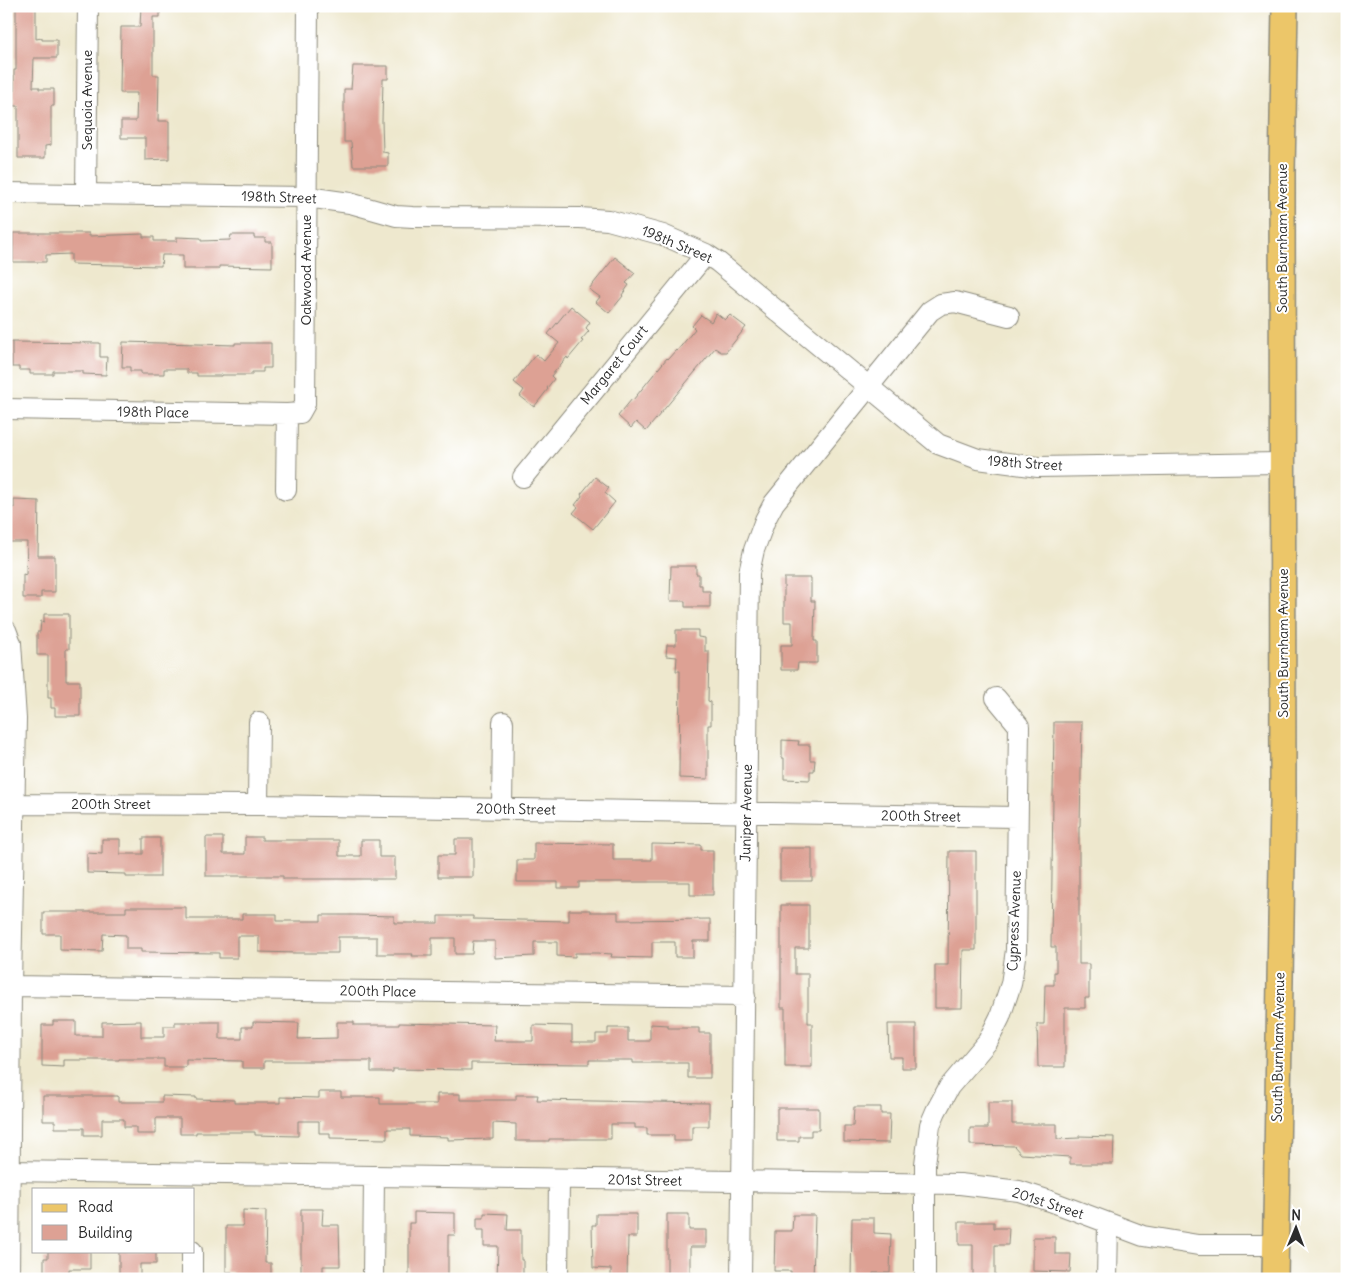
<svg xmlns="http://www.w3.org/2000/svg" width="1353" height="1285" font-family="Delius,sans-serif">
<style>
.building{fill:#dda194}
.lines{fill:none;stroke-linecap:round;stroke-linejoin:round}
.minor-casing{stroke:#8c8a7c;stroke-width:22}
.major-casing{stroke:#8c8a7c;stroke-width:28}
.minor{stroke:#fff;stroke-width:20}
.major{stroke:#ecc669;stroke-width:25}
.labels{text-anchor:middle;stroke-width:4;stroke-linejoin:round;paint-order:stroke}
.street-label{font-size:14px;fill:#2b2b2b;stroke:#fff}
</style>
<rect width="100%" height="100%" fill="#fff"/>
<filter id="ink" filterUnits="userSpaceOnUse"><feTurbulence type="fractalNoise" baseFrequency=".02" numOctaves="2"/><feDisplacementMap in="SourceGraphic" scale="10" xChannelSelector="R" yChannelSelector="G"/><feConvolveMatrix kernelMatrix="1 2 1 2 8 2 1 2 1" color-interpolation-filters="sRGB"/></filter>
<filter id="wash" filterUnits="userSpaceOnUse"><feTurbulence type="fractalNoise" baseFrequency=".0096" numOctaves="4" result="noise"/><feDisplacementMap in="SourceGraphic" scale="20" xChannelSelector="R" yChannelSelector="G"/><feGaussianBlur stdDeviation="1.12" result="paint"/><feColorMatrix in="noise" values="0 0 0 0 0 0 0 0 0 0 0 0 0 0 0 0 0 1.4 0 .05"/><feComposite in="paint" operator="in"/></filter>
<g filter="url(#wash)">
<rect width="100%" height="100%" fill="#eee8ce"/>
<g id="blocks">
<path class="building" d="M16 6H36V39L42 38V40H57V58H34L33 87H39V89H54V106H51V145L45 146V158H18V106H14V70H16Z
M141 6H160V17H153V75H159L158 121H169V159L145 160V138H121V121H136L137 93H120L121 27H140Z
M353 66H388V79H383L382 121 383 152 388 153V166H353L351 142H344V89H351Z
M13 233H89V236L143 234V237H154V241H177V237L201 238V241L230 240 231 235H254V238H265V242H272V267L219 266V269H183V255H162L161 266 71 264V254L46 255V262H13Z
M615 257 635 273 626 283 629 285 622 295 623 296 609 313 596 302 600 297 589 289Z
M571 306 590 322 586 328 589 331 581 340 583 341 568 359 567 357 551 376 554 379 547 388 548 389 534 407 520 396 524 390 514 382 536 354 544 361 559 343 548 334Z
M716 313 725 320 730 315 746 327 726 352H721L715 348 646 431 636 422 631 428 618 416 632 399 633 400 667 358 668 359 676 350 677 351 695 329 692 326 701 315 711 322Z
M12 342 100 343V357H107L106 375 83 374V371H53V374H30V370H19V367H12Z
M123 342 235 345V343H271V368H263V372H252V375H221V376H197V373H187V369H164V374H141V371H130V367H122Z
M595 477 609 488 605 493 615 502 593 529 573 513 578 507 575 505 582 496 581 494Z
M14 500 39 501 38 556H55V592H41V598H23V574L26 575 27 542H7V519H10L11 508H14Z
M671 566H696V574H699V585H702V591H710V607H685V601H670Z
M784 578H811V601H815L814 641H817V663H798L797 670H781V645H792V622H784Z
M44 614H69V649H66V681H80V716H55V708H51V698H48V655H37V632H40L41 621 44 622Z
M676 630H698V637L705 638V651H709L708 701 711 702V725H708V779L679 778 680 671H676L677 657 666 656 667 645H676Z
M1054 722H1082L1080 826H1079V964H1089V998H1085V1008H1065V1067H1038L1037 1024H1044L1045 985H1054V972H1056V947H1051Z
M782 740 799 741 798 745H810V760H815L814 771H810V780L784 779V758H782Z
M206 837H223V854H245V837H262V840H339V856H361V840H379V857H395V879H283V876H206Z
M143 838H160V877H126V874L87 873V853L102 854V839H120V854H143Z
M455 839H473V877H438V855H455Z
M534 843 613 844V860H652V844L701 845V850H713V895H690V882H579V888H558V882H517V860H534Z
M780 848H812V881H780Z
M949 851H976V950H963L962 1008H935V965H948Z
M781 905H809V948H795V974H808V1023H812V1067H785V1008H781Z
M126 907H186V919H242V914H277V921H321V915H355L394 916V923H438V916H473V919L569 921V910H590V912H618V920L710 919V941H693V957H675V942H652V958L611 957 612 954 597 953H575V957L557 956V942H534V956L495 958V941H473L472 954H455V938H432V956H412L413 954H377V937H338V953H296L259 952V936H237V958H219V953L141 952V949H126V935L103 934 102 951 60 950V934H43V912H126Z
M53 1021H76V1036H102V1022L141 1021V1037H164V1026H175V1022H220V1039H242V1027H253V1022L299 1023 298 1039 337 1038V1022H354V1025H399V1023L495 1025 494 1041H533V1025L572 1026V1042H596V1034H608V1028H628V1041H650V1024L668 1025V1028H699V1033H710V1078H688V1063H633V1060H589V1064L471 1063V1070L393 1069V1072H371V1061H264V1068H242V1061L186 1060V1067H164V1059H119V1060H64V1067L42 1066V1025H53Z
M888 1024H916V1068H902V1057H889Z
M319 1092H341V1097H380V1104H437V1094H460V1100H516V1095H538L537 1100 709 1103V1126H692V1141H674V1135H647V1128H635V1124H611V1139H549V1141H516V1124L493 1123V1139L448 1140V1137L410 1136V1129H387V1139L330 1138V1133H319V1121H298V1136L255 1135V1132H196V1134H180V1118H156V1134H136V1127H124V1119H102V1135H84V1128H55V1121H43V1096H118V1102H162V1096L196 1097V1099L234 1100V1103H280V1097L319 1098Z
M988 1102H1012V1124H1057V1139L1079 1138V1136L1114 1137 1113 1164H1070V1157L1021 1154 1014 1146 970 1145V1128H988Z
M854 1107H881V1114H890L889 1143 844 1142V1126H853Z
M777 1108H819V1130H811V1136H799V1141H777Z
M301 1209H323L322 1225H339L340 1266H323V1279H301Z
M243 1210 266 1211 265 1263H271V1279H232V1272H226V1226H243Z
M414 1212 455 1213V1235H448V1279H409V1223H414Z
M484 1213 508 1214 507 1230H521V1260H523V1279H497L498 1246H484V1230H477V1218H484Z
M596 1214H637V1237H628L627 1279H611V1269L593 1268 592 1225H596Z
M667 1214H689V1230H706V1247H690V1279H667Z
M793 1215H815L813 1279H791V1271H774L775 1231H792Z
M852 1218H874V1233L891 1234 890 1273H873V1279H851Z
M959 1222H994V1228H1009L1008 1245H995V1279H973V1245H959Z
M1033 1237H1055V1254H1071L1070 1272 1033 1271Z
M48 1251H90V1269H69V1279H44V1258H48Z
M119 1251H156V1264H140V1279H119Z"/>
</g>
</g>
<g filter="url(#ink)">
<use href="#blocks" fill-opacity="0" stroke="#8c8a7c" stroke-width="1"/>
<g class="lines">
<defs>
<path id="minor" d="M6 193 307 197 350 203 396 216 413 217 580 218 608 220 663 235 706 254 718 262 938 444 978 459 1038 467 1282 463
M86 194 88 6
M6 409 287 414 300 413 305 404 308 6
M523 477 706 254
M286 490 287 414
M6 630 11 643 16 719 11 986 9 1279
M14 804 258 805 1017 817
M258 805 259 722
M502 809 503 722
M11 986 745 996
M6 1171 960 1184 1019 1191 1050 1201 1143 1236 1198 1245H1275
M192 1279V1251
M373 1279 374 1177
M558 1279 559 1179
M741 1279 749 573 754 550 765 520 774 503 930 311 941 304 955 302 1009 316
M925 1279V1164L930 1125 936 1111 949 1087 988 1041 1000 1017 1011 984 1016 950 1019 726 996 698
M1107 1279 1108 1224"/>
<path id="major" d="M1275 1279 1283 801 1282 173 1285 6"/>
</defs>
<use href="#minor" class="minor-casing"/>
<use href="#major" class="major-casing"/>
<use href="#minor" class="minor"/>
<use href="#major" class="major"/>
</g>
</g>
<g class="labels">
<g class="street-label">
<text transform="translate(87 100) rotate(-90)" y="5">Sequoia Avenue</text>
<text transform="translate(279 197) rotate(2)" y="5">198th Street</text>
<text transform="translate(1282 238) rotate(-90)" y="5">South Burnham Avenue</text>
<text transform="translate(677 244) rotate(23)" y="5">198th Street</text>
<text transform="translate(306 270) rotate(-90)" y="5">Oakwood Avenue</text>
<text transform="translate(614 365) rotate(-51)" y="5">Margaret Court</text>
<text transform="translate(153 412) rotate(1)" y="5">198th Place</text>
<text transform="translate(1025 463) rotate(4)" y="5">198th Street</text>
<text transform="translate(1283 643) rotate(-90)" y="5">South Burnham Avenue</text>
<text x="111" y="809">200th Street</text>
<text transform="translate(516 809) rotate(1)" y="5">200th Street</text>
<text transform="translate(746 813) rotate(-89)" y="5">Juniper Avenue</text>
<text transform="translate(921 816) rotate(1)" y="5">200th Street</text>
<text transform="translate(1014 921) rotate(-88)" y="5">Cypress Avenue</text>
<text transform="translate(378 991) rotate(1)" y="5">200th Place</text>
<text transform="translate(1278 1047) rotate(-89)" y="5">South Burnham Avenue</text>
<text transform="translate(645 1180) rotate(1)" y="5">201st Street</text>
<text transform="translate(1048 1203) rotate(18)" y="5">201st Street</text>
</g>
</g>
<rect width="1353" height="1285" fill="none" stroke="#fff" stroke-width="25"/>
<rect x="32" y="1188" width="162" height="65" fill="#ffffff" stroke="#aaaaaa"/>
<rect x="42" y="1204" width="25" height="8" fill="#ecc669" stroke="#aaaaaa"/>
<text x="78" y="1212" font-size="15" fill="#2b2b2b">Road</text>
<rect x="42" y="1225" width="25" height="15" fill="#dda194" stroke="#aaaaaa"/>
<text x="78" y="1238" font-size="15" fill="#2b2b2b">Building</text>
<g transform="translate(1296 1228) rotate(1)" stroke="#ffffff" stroke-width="4" paint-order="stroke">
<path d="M0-4L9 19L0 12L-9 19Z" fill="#2b2b2b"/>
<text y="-8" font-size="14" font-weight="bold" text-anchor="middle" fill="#2b2b2b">N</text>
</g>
</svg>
